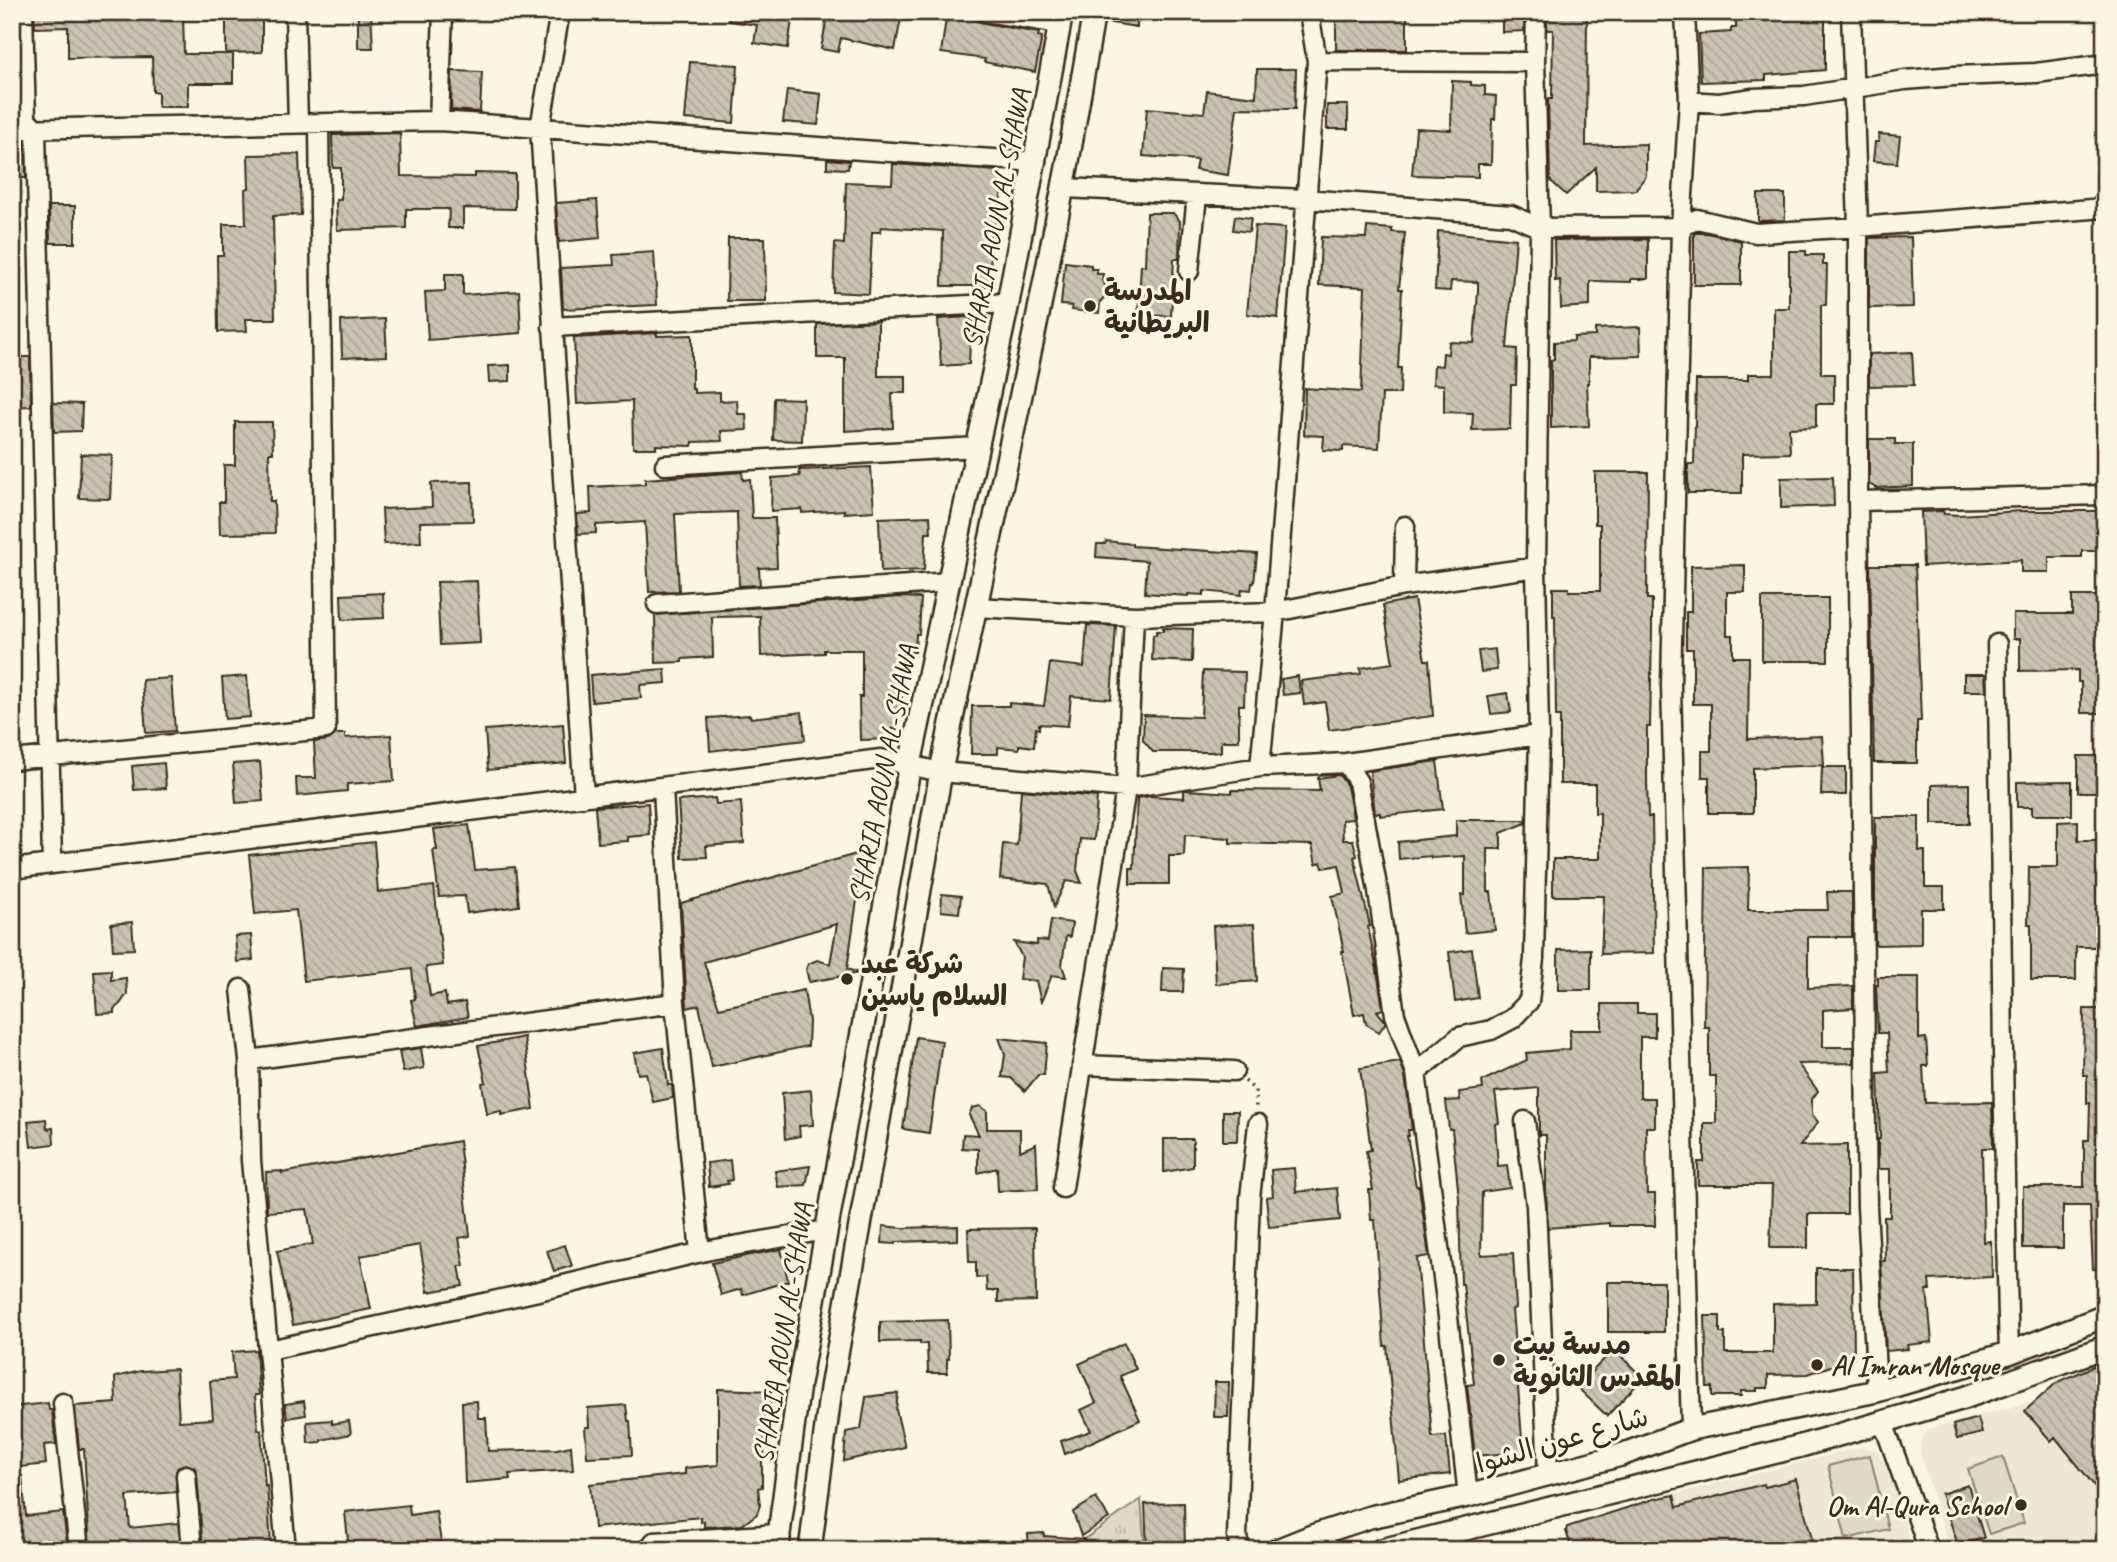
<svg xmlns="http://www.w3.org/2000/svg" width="2117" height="1562" font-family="Caveat,'Playpen Sans Arabic',sans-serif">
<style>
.built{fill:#eee6d6}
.grass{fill:url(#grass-tufts);stroke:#8e8173;stroke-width:2}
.pitch{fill:#e0d8c8;stroke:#8e8173;stroke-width:2}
.building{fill:url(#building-back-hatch);stroke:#3b2a1e;stroke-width:2}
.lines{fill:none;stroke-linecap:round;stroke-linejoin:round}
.minor-casing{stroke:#3b2a1e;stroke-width:23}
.major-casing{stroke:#3b2a1e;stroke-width:26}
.path{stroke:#3b2a1e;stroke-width:3.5;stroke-dasharray:2 5;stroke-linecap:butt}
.minor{stroke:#fcf5e5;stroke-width:18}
.major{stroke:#fcf5e5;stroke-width:21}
.poi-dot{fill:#3b2a1e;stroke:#fcf5e5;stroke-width:2.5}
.labels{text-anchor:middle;stroke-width:6;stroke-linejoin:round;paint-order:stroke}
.street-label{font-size:28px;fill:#3b2a1e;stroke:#fcf5e5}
.poi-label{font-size:28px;font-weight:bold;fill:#3b2a1e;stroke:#fcf5e5;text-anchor:start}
</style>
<defs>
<pattern id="grass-tufts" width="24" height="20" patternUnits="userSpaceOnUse" patternTransform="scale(1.75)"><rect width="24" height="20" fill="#e0d8c8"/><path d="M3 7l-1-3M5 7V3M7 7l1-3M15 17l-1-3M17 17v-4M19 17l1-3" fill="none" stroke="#c1baab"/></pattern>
<pattern id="building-back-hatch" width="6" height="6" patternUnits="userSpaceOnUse" patternTransform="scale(1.75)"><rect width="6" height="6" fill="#ccc2b3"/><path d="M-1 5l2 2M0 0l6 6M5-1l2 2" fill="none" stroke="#b0a79a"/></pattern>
</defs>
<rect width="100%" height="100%" fill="#fcf5e5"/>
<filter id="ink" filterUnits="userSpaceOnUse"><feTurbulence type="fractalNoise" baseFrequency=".0143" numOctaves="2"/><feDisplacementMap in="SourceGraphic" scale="14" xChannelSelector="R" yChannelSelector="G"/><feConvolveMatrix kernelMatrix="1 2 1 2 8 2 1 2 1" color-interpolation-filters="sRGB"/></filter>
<g filter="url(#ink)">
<path class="built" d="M2053 1396 2105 1460V1550H1950L1920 1453 1921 1440 1929 1429Z
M1862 1447 1876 1450 1889 1468 1912 1550H1689L1675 1494Z"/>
<path class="grass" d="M1141 1499 1145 1550H1069Z"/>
<path class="pitch" d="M1870 1455 1888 1529 1846 1539 1828 1466Z
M2003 1457 2024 1523 1989 1534 1968 1469Z"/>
<path class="building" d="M34 12H183L184 54H233V83H188V107H158V92H153L152 57 68 58V27L35 28Z
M358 12H371L373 48H358Z
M730 12H793L788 48 754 43 757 25 729 21Z
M828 12H902L895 50 841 38 838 52 821 49Z
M947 12 972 16V19L984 23 1039 33 1038 36 1042 37 1035 72 984 62 985 59 941 53Z
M1107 12H1138L1137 27 1105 22Z
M1336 12H1407V50H1336Z
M1502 12H1524V31L1502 32Z
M1554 12H1587L1586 146 1646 144V176L1635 190 1596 191V167L1566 195 1550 180 1548 99H1552L1553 30H1547V14H1554Z
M1825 12V70L1766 75V80L1701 82 1699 34 1731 32V28H1736V13Z
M226 16H262V52L226 53Z
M690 62 738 65 734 123 685 119Z
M1257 69H1296L1295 109 1237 108 1228 175 1195 170 1197 160 1143 156 1147 108 1204 113 1207 91 1256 97Z
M452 71 482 72 480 112 451 110Z
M1452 81 1471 82V85L1485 86V95L1496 96 1495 119H1492L1491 164H1478V177L1412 175 1416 128 1451 130Z
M787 90 821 94 818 125 783 122Z
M1327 105H1348V129H1327Z
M400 133 401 176 475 177V173L515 174V209L463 208V228H448L449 209H406V228L337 230 336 200H341V168H333L332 135Z
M1879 134 1900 136 1897 163 1873 161 1875 142H1879Z
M12 140H25L26 178H12Z
M299 154 301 215 273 216 275 319H246L247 331 218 332 217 255H223V224H246L245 189 249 188 248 155Z
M827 159 849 161 848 169 827 168Z
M893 164 998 171 1001 174 1004 183 994 230H991L990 286H942L943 231 881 227 880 232H872L869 294 833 292 835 243 844 244 846 182 892 184Z
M1758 194H1785V220L1758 221Z
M597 200 600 238 559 242 556 203Z
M49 206H75V243H50Z
M1147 213H1173L1180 221 1179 259H1174L1171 316 1138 315 1141 265 1145 266Z
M1235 216 1251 218 1249 232 1233 230Z
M1255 226 1285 228 1278 318 1247 314Z
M1367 227 1392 229V232L1405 233 1399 289H1402L1398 368H1401L1400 394H1382L1379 448 1343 446V451L1323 450 1324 436 1304 435 1305 388 1361 392 1365 287 1319 285 1321 237 1366 238Z
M1438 231 1516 239 1507 348 1517 349 1516 385H1511L1510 429 1472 430 1473 413 1444 412V385L1433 384 1434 365 1442 366 1443 353 1448 354 1449 342 1474 343 1478 291V282L1451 281 1450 291 1435 290Z
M1694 233H1707L1741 241V285H1694Z
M1911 237 1913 307 1869 308V238Z
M728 238H765L766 301H727Z
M1648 239V279H1631V282L1590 281V306L1561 308 1560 280 1555 281 1554 240Z
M1789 251H1806V255H1823V265H1827L1826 305H1821V374H1834V404H1816V427L1789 428 1790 453 1742 454V493H1688V464H1694L1696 380H1748V374H1774V308H1789Z
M654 252 657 305 563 309 561 268 614 265 613 255Z
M1065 262 1091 265V269H1097V274H1103L1102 280 1109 292 1100 302 1099 313 1071 310 1072 306 1061 305Z
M445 274H463V295L519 291 521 333 428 340 425 292 445 291Z
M968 317 976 321 978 334H973L974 343H970L969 364 941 366 938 319Z
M385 319 387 356 342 358 341 321Z
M878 321V376H906V393H892L893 428 845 431V358H817V324Z
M1640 327 1641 356 1589 357V383H1587L1589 426 1551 428V360L1554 359V342L1574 341V337L1595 336V329Z
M657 333V336L692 335V389H694V393L720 392V401L737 400 738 414H746L747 430 721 431 722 441 693 442 692 446 656 445V448H633L632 401 577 404 574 338Z
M1912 352 1914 385 1869 386V354Z
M12 357H30L31 406 12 407Z
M510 365V381L489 382 488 366Z
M774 398 803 399 802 441 773 440Z
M53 403 82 404 81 431 54 432Z
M235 422H272L273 453H269L270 501H274L275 533 220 534 219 502H224V465H235Z
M1869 439H1895V444H1913V486L1876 488 1869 484Z
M81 454 112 455 110 499 79 498Z
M871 467 874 511 844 513V510L802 513V509L771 511 772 478 800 476 799 470Z
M742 472 743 480 750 479 752 518H775L777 567 759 568 760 585 739 586 737 512 675 514 679 591 649 592 645 522 596 525V533L578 534 577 514 591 513 590 487 645 484V479Z
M1595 472H1648L1647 599H1652V631L1650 727H1647V780L1648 817H1652L1654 953 1601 954 1604 896H1553V859H1600V813H1595V784H1560V716H1556L1555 616H1553V588H1569V591H1600V524H1595Z
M1833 477 1834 506 1781 508V478Z
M472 482 473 521 420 522 421 542 384 544 382 509 432 507 431 483Z
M1943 511 1944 514 1959 515 2021 511H2105V551H2082V557H2049V572H2021V560L1923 566 1921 512Z
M930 516 931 533H926L924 570 881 572 879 518Z
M1106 541 1132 544V546L1257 554 1254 583H1252L1251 590 1242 589 1241 595 1204 591V595L1188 594V596L1145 593 1147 561 1096 557 1097 544H1105Z
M1745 565V592H1727V635H1733V657H1749L1748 739 1822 736 1824 765 1753 768V813H1709V777H1702V751H1711V704H1693V649H1686V612H1691V566Z
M1870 565H1915L1921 721H1917V763H1874Z
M477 581 480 643 440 645 437 582Z
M383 593 384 618 342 620 341 595Z
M2072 596H2105V713H2081V682H2078V670L2020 671V639H2013V614H2072Z
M900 597 921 598 919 634H916L915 652H908L905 677H901L902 707 897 708V729H891V739L860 740 859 697H862V650H824V653L761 656 760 616 712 617 713 657 682 659V662L656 663 655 615Z
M1762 598H1828V661H1762Z
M1414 599 1425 660H1429L1433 716 1329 730 1325 702 1304 705 1301 681 1361 674 1360 668 1393 663 1383 605Z
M1087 625 1116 626 1111 699 1071 696 1068 726 1039 724V729L1036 728 1034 747 1019 745V749L998 747V754H971L972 706H1009V703L1044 706 1050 663 1084 667Z
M1163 628 1193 629 1192 662 1152 660 1153 635H1156V631H1163Z
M1495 649 1497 670 1481 672 1478 651Z
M665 669 666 683 640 685 641 698 592 702 590 675Z
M1203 671 1245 672 1244 705H1239V741H1221V752H1153L1143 740 1144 715 1201 717Z
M1964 674H1985L1986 691H1964Z
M247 676 250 717 225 719 222 678Z
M1298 676 1300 693 1283 695 1281 679Z
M171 678 175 731 146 733 142 680Z
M1508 693 1511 712 1491 714 1488 696Z
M802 712 805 740 710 751 708 718 750 715 751 718Z
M563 724 566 763 488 770 485 730Z
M336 734H345V738L391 735 394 781 347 784V791L297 796 296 778H316L314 742 328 740Z
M2078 756H2105V792H2078Z
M1437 761 1443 809 1380 816V813H1375L1370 771Z
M260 762 263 801 236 803 233 764Z
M164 763 166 788 134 790 132 766Z
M1822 767H1846V795H1821Z
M1339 775 1347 786 1353 817 1352 819 1342 820 1343 840H1353L1357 856 1354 857 1370 926 1368 927 1377 970 1383 1009 1377 1011 1386 1022 1379 1032 1366 1024 1364 1013 1354 1015 1342 951H1344L1332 896 1345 893 1339 865 1323 868 1321 862 1316 864 1312 845 1230 843V838L1185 835 1184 856H1169V884H1130V868H1134L1137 798 1150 796 1184 798V790H1186L1232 793V790L1320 791 1318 778Z
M2072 781V815H2032V807H2017V782Z
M1969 784V824H1932V785Z
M1021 790 1097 797 1094 840 1080 839 1077 871 1082 883 1066 881 1054 907 1048 884 1000 879 1003 844 1017 845Z
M715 798 716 804 741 802 744 843 706 846 707 857 682 858 678 801Z
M648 803 650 835 628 837V841L598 843 595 807Z
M1875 817H1919V851H1925V887H1944V909H1921V944L1875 945Z
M1456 820H1526V823L1501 833V849H1488V892H1491L1495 930 1465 933 1461 895H1465V856L1431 858V856L1399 859 1398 842 1456 836Z
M2078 821V840H2105V947H2076V980H2031V924H2028L2029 867H2058V822Z
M469 825 475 870 515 867 519 906 467 913 465 896 439 897 433 850H437L434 829Z
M374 842 378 892 434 886 443 965 426 967 430 996 445 993 447 1005 465 1002 468 1017 417 1026 411 1000 415 999 412 969 304 981 296 910 255 914 249 855Z
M864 852 847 969 859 973 809 982 806 969 808 964 817 960 830 964 837 924 704 962 719 1008 804 990 809 1021 808 1046 712 1067 699 1005 687 1008 681 903Z
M1749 867 1748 910H1828L1827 892H1852V937H1808V988L1853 986V1008L1823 1010V1047H1854V1063L1798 1064 1818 1091 1812 1099V1114L1818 1122 1800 1146 1847 1145V1214H1808V1248H1770L1772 1185H1698V1162H1704V1123H1716V1076H1709V1027H1704L1706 868Z
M942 894 961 896 959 913 941 911Z
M1051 920 1072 923 1070 937 1066 936 1062 965 1066 977 1052 975 1041 1002 1036 981 1019 979 1022 957 1014 942 1037 945V940L1048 941Z
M132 922 134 949 113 950 111 924Z
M1254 924 1257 981 1216 984 1213 926Z
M251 935 253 960 237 962 235 936Z
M1472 949 1478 998 1455 1002 1449 952Z
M1591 949V990H1558V950Z
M1163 968 1184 969 1183 992H1162Z
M111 970V980L126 978 127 994 120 1004 114 1009V1013L97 1014 94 971Z
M1878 977H1919V1039L1926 1038 1928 1066H1923L1925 1103 1992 1102 1993 1148H1982L1984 1242 1991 1241 1992 1277 1929 1280 1930 1290H1927L1932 1342 1907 1345 1908 1349 1886 1351 1881 1261H1885L1884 1217H1890V1169H1878V1139H1880L1878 1073 1889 1072 1887 1033H1878L1876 985H1878Z
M1602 1004H1637V1013H1655V1037H1640V1098H1655V1127H1646L1647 1194H1655V1226H1609V1223L1548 1228 1546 1192V1135H1539V1088L1495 1092 1499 1123 1495 1124 1498 1166 1507 1165 1510 1188 1482 1192 1481 1255 1513 1253 1516 1308 1512 1309 1523 1452 1475 1456 1467 1385 1474 1384 1463 1284H1461L1459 1199 1452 1129H1449L1446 1101 1460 1100 1459 1092 1483 1089 1482 1081 1527 1060 1526 1053 1570 1049V1030H1602Z
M2084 1009H2105V1269H2093L2090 1206H2063V1248H2023V1187H2084V1140H2089L2090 1103H2087V1075H2083Z
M524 1037 534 1109 501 1115V1111L487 1114 482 1083 486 1082 478 1046Z
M916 1037 942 1041 929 1133 903 1129Z
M999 1038 1047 1043 1044 1075H1038L1025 1091 1011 1078 1002 1077 1005 1054Z
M421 1048 424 1068 403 1072 399 1051Z
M663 1048 668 1085H672L673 1098 653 1102 646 1073 638 1074 634 1053Z
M1400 1062 1405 1076 1412 1130H1408L1409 1136H1407L1416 1186H1419L1429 1256 1417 1258 1432 1437 1446 1436 1450 1474 1399 1480 1387 1346H1384L1375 1220H1371L1369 1190H1373L1366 1151 1371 1150 1360 1068Z
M811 1090 813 1125 799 1126 800 1136 785 1139 782 1093Z
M980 1106 987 1111V1129H1020V1151L1036 1144 1038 1189 998 1191 997 1168 978 1173V1149L962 1148 963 1134 979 1135 969 1115 972 1108Z
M1223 1111H1238L1237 1141H1223Z
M46 1119 47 1129 53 1128 54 1144 31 1147 28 1121Z
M1164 1139H1193V1167L1164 1172Z
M459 1141 470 1236 459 1238 464 1266H459L463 1286 428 1292 420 1245 360 1256 371 1309 293 1325 277 1251 313 1244 307 1209 267 1212 266 1172 282 1171V1173Z
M730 1160 732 1180 727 1181 728 1184 709 1187 707 1163Z
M810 1166 806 1185 778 1187 775 1171Z
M1294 1168 1296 1192 1337 1188 1340 1220 1269 1227 1266 1197 1273 1196 1271 1170Z
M883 1226 903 1228 958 1226V1240L896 1242V1244L882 1243Z
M1035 1228 1036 1301 998 1302V1291H987L986 1277 976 1278V1262H969L968 1229Z
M565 1245 572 1266 554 1271 547 1251Z
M781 1249 788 1281 743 1295 741 1289 721 1295 712 1263Z
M1816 1268H1853L1854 1358 1808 1374 1768 1375V1388H1757V1391H1741V1396H1712V1387H1707L1705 1316H1720V1333H1725V1353H1773V1304L1816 1303Z
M1608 1282H1664V1332H1608Z
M948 1320 949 1359H947V1373H928L927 1344H920V1341L880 1342V1322Z
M1124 1343 1136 1369 1120 1376 1140 1420 1065 1454 1061 1441 1091 1431 1081 1410 1096 1403 1079 1364Z
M1614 1349 1643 1378 1607 1416 1577 1387Z
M256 1350 259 1395H255L258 1430H261L265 1486 267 1485 271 1546 264 1547 265 1550H203L197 1474 195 1468 186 1464 179 1466 176 1471V1492L127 1496 130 1528 178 1523 181 1550H90L84 1449H79L75 1406 116 1403 115 1377 141 1371 176 1369 179 1421 213 1419 210 1381 234 1379 232 1352Z
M2105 1361V1499L2055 1437 2051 1441 2025 1411 2056 1383Z
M1215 1382H1229L1228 1417H1214Z
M718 1389 771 1391 770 1408H766L764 1456H762V1487L758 1488 760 1505 757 1514 742 1525 704 1527V1521L701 1522V1517L594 1528 590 1484 685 1474V1468L718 1465Z
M898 1393 896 1410 905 1447 844 1461 846 1432 861 1429 866 1397Z
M304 1401 306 1415 287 1418 285 1404Z
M477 1401 478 1418H486L488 1451 557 1449 571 1446 573 1470 509 1474 510 1479 465 1483 462 1402Z
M48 1403 49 1410H52L56 1444 44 1445 46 1464 12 1468V1407Z
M626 1405 628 1421H630L632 1455 587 1457 585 1427H589L588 1408Z
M1978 1418 1982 1433 1957 1439 1953 1425Z
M332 1420V1424L349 1421 351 1434 321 1440V1442L308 1443 307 1422Z
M22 1476 26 1516 63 1512 68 1550H12V1477Z
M1796 1479 1812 1539 1784 1546 1785 1550H1572L1566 1531 1567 1527 1654 1499 1674 1495 1677 1507 1764 1484 1765 1487Z
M1968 1485 1984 1538 1958 1545 1941 1494Z
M1096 1498 1109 1518 1081 1536 1073 1512Z
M1184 1503 1185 1550H1147L1145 1504Z
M409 1505 410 1515 436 1511 441 1542 432 1543 433 1550H349L345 1512Z
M1044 1533V1536L1084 1539V1550H1029L1028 1534Z"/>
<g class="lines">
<defs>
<path id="minor" d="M23 12 26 119 36 129 52 864
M295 12 298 123
M560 12 540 128 584 797
M986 12 1060 24
M1685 12 1689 101 1681 227 1697 219 1756 233 1858 227 2105 208
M1851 12 1858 227V501L1867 1207 1877 1391
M1317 61 1535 62 1540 228 1536 567 1539 735 1534 959 1529 1001 1512 1019 1491 1030 1459 1037 1416 1073
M1535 62 1536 12
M1689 101 1719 103 1753 98 1804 96 1905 80 1954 76 2036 73 2105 64
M439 121 443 12
M12 129 439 121 1036 162
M1063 188 1305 199 1511 215 1540 228 1681 227 1671 686 1691 1429
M1189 271 1197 196
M552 327 1008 303
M665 465 978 447
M1858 501 2105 495
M1404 586 1405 526
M657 604 949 582
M976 607 1134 616 1275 612 1404 586 1536 567
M1997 644C2002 881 2002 1117 2009 1353
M12 760 326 729 319 125
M1346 763 1358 782 1378 891 1395 1015 1416 1073 1447 1308 1468 1496
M1260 767 1275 612 1317 61 1309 12
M663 788 675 1003 700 1252
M12 869 881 759 941 772 1126 788 1260 767 1346 763 1539 735
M241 989 249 1060 251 1160 286 1550
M249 1060 675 1003
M1082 1065 1234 1071
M1525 1121 1536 1206 1548 1475
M1063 1188 1126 788 1134 616
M269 1350 534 1292 710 1250 826 1230
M63 1403 79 1550
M1883 1422 1929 1550
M186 1475 192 1550
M648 1550 654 1542 779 1534
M1240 1550 1237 1536 1250 1198 1258 1124"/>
<path id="major" d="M779 1550V1534L799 1384 910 764 1008 303 1062 12
M810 1550 831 1388 943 761 1038 315 1067 167 1094 12
M1277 1550 1312 1536 1370 1517 1468 1496 1621 1455 1691 1429 1877 1391 2009 1353 2105 1316
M1381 1550 1801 1446 1964 1398 2105 1347"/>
</defs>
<use href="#minor" class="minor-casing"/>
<use href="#major" class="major-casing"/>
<path class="path" d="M1245 1081 1255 1090 1256 1108"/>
<use href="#minor" class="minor"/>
<use href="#major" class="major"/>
</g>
</g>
<g class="poi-dot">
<circle cx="1090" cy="306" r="7"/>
<circle cx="847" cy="979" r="7"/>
<circle cx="1499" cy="1360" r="7"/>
<circle cx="1817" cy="1365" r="7"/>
<circle cx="2021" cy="1505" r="7"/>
</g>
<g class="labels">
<g class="street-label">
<text transform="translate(995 218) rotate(-79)" y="10">SHARIA AOUN AL-SHAWA</text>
<text transform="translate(882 774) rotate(-79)" y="10">SHARIA AOUN AL-SHAWA</text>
<text transform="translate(782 1333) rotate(-81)" y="10">SHARIA AOUN AL-SHAWA</text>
<text transform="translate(1562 1439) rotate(-16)" y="10">شارع عون الشوا</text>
</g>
<g class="poi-label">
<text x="1104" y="300">المدرسة<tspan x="1104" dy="32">البريطانية</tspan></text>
<text x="861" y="973">شركة عبد<tspan x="861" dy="32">السلام ياسين</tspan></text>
<text x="1513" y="1354">مدسة بيت<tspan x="1513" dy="32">المقدس الثانوية</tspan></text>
<text x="1831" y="1375">Al Imran Mosque</text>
<text x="2007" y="1515" text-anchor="end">Om Al-Qura School</text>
</g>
</g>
<rect width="2117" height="1562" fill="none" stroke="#fcf5e5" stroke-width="42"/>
<rect x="21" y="21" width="2075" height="1520" fill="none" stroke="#3b2a1e" stroke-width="2.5" filter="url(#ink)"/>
</svg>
